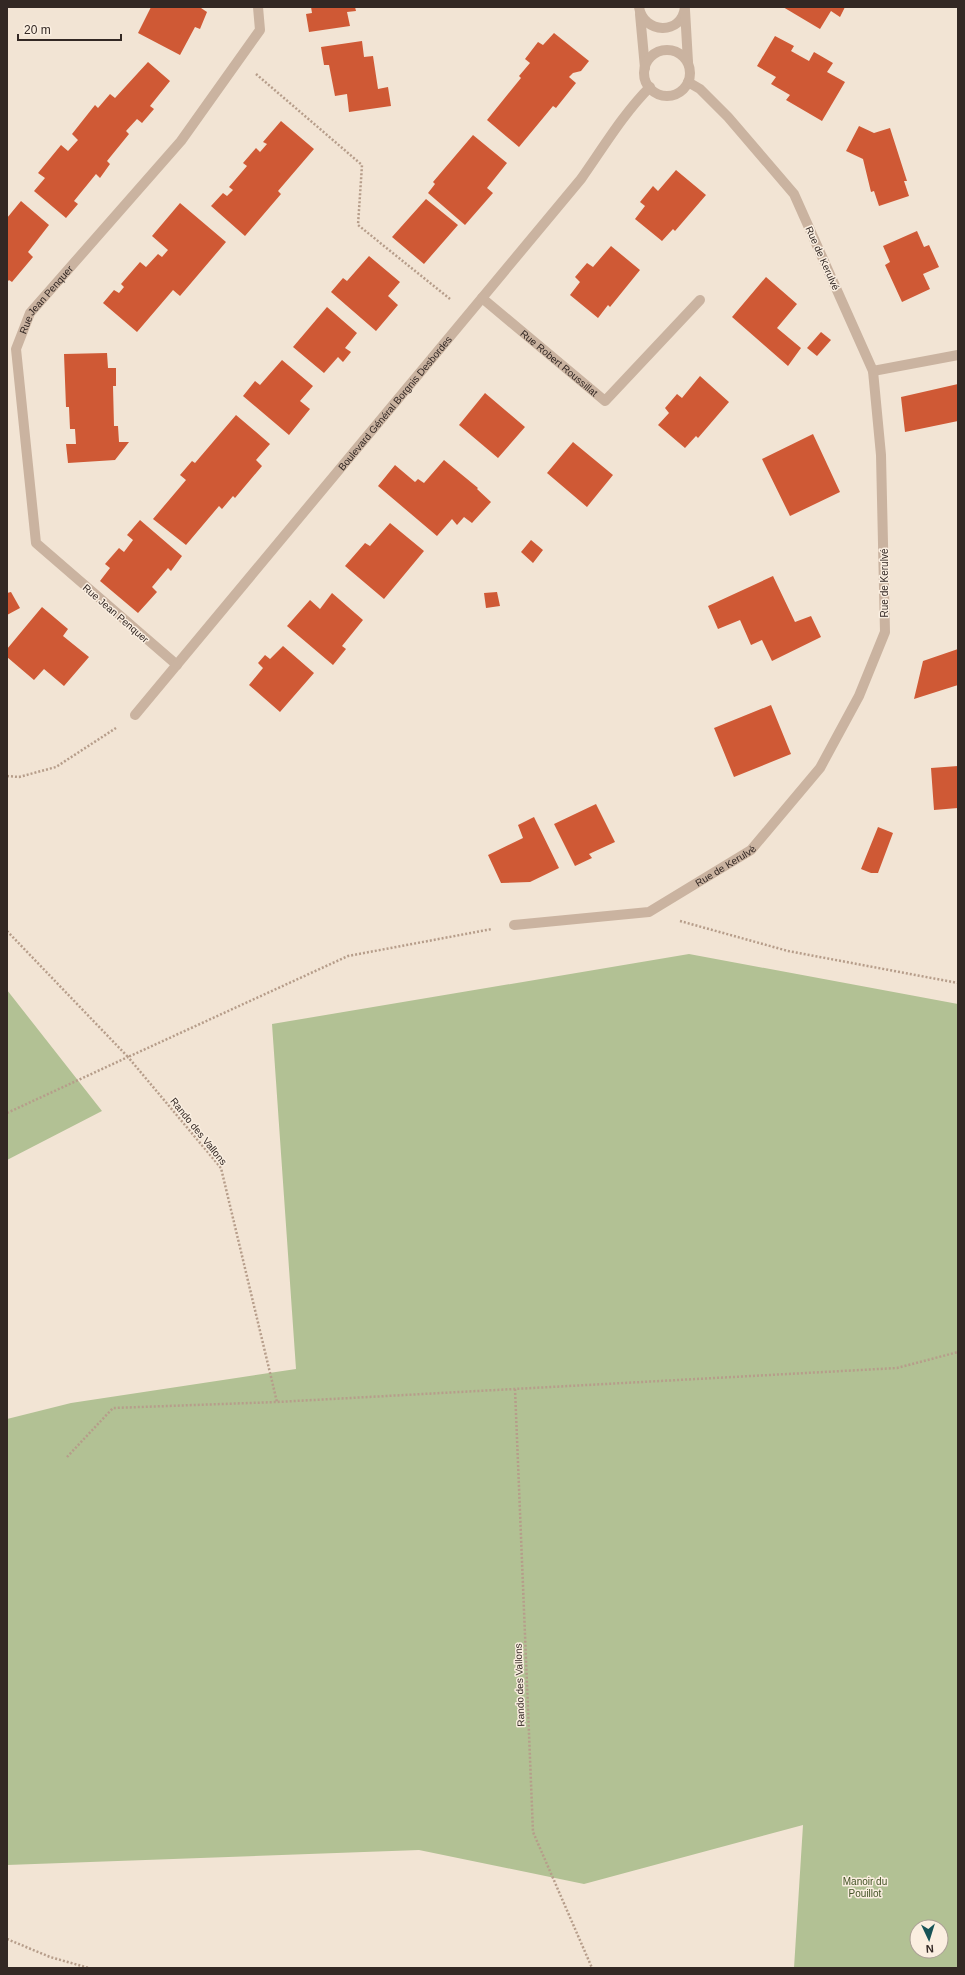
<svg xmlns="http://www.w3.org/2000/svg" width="965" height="1975" font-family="Helvetica,sans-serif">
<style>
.green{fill:#b2c194;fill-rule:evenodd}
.building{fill:#cf5935}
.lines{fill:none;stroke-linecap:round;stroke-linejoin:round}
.path{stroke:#b69d8a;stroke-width:2.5;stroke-dasharray:2 2;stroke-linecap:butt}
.street{stroke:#cab3a0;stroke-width:10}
.labels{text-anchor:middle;stroke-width:3;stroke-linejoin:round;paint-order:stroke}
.street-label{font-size:10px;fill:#332824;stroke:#faeee0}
.park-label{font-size:10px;fill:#435326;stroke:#faeee0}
</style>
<rect width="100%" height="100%" fill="#f2e4d4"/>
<path class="green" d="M689 954 958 1004V1968H794L803 1825 584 1884 419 1850 7 1865V1419L71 1403 296 1369 272 1024ZM917 1927H941V1951H917Z
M7 990 102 1111 7 1160Z"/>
<path class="building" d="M151 7H202L201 8 207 12 200 29 195 27 180 55 138 33Z
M311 7H355L356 11 347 12 350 26 309 32 306 14 312 13Z
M783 7H845L840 17 831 11 820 29Z
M554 33 589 61 581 71 573 73 569 77 576 83 556 108 553 106 519 147 487 120 521 78 519 76 530 63 525 59 538 42 543 45Z
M775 36 794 46 791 51 809 61 814 52 833 63 827 72 845 82 822 121 786 100 790 95 771 84 776 77 757 66Z
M362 41 364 57 373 56 378 89 388 87 391 106 349 112 347 94 335 96 329 65H324L321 47Z
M148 62 170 81 150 106 154 109 142 123 137 119 126 131 129 134 107 161 110 164 100 178 96 174 74 201 78 204 66 218 34 191 45 178 38 173 61 145 68 151 78 140 72 134 95 105 98 108 110 94 115 98Z
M281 121 314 149 278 191 281 194 245 236 211 206 223 193 227 196 233 190 229 187 247 166 243 163 256 148 260 152 267 144 263 142Z
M859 126 874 133 890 128 907 181H904L909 196 879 206 874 191 871 192 863 159 846 151Z
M473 135 507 163 487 188 493 193 465 225 428 193 435 184 433 182Z
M676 170 706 195 675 231 673 229 662 241 635 219 645 206 640 202 653 186 658 191Z
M426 199 458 225 424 264 392 237Z
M21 201 49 225 28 252 33 257 12 282 9 280 7 282V218Z
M180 203 226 242 180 296 173 290 137 332 103 303 114 290 119 293 124 287 121 284 140 262 146 267 158 254 162 257 168 250 152 236Z
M917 231 924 247 929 245 939 267 923 274 930 289 902 302 885 265 890 262 883 246Z
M611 246 640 270 610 307 608 305 598 318 570 295 580 282 575 277 587 263 593 267Z
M369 256 400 282 388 296 398 305 376 331 331 292 343 278 347 281Z
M766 277 797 304 777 328 801 348 788 366 732 317Z
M327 307 357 333 345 348 351 352 343 362 338 357 324 373 293 347Z
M821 332 831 340 817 356 807 348Z
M107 353 108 368H116V386H113L114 426H118L119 442H129L115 460 68 463 66 444H76L75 429H70L69 407H66L64 354Z
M282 360 313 386 300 401 310 409 289 435 243 396 255 381 260 385Z
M700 376 729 402 698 438 696 436 685 448 658 425 669 413 665 408 677 394 682 398Z
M958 384V421L905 432 901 397Z
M485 393 525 427 498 458 459 425Z
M236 415 270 444 256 460 262 466 235 498 233 496 222 509 219 506 186 545 153 519 186 480 180 475 192 461 195 463Z
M813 434 840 492 790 516 762 459Z
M573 442 613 475 587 507 547 473Z
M444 460 478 488 477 489 491 502 472 523 464 517 457 525 452 519 437 536 378 486 395 465 415 482 418 479 424 483Z
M140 520 182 556 171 571 168 568 152 587 157 592 138 613 100 581 110 568 105 564 119 548 124 552 133 540 127 535Z
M390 523 424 551 384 599 345 566 365 543 370 546Z
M531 540 543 550 533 563 521 552Z
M773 576 795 622 811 616 821 637 772 661 762 640 751 645 740 620 718 629 708 606Z
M11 592 20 608 7 615V593Z
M497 592 500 606 486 608 484 593Z
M332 593 363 620 342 646 346 649 333 665 287 626 310 600 320 609Z
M42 607 68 629 63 636 89 657 64 686 44 669 34 680 7 657V649Z
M283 646 314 673 280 712 249 685 263 668 258 663 265 655 270 659Z
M958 649V685L914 699 923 661Z
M771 705 791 754 734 777 714 728Z
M958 766V808L934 810 931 768Z
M596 804 615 842 589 854 592 858 575 866 554 824Z
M534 817 559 868 530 882 501 883 488 855 523 838 518 825Z
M878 827 893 833 878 873H871L861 869Z"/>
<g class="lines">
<path class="path" d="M256 74 362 165 358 225 450 299
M7 776 19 777 56 767 116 728
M680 921 788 951 958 983
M7 931 128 1057 348 956 492 929
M7 1113 128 1057 221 1168 277 1402
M515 1389 533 1832 592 1968
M67 1457 113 1408 277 1402 897 1368 958 1352
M7 1939 50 1957 89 1968"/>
<g class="street">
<path d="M639 7C643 34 682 36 685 7"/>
<path d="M685 10 688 62"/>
<path d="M640 14 645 68"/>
<circle cx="667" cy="73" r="23"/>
<path id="s1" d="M482 298 605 401 700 300"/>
<path d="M873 371 958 355"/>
<path id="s2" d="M177 665 36 543 16 349 30 313 181 141 260 30 258 7"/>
<path id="s3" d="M135 715 581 179C603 148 623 114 650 87"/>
<path id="s4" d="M514 925 649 912 751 850 820 768 859 696 885 632 881 455 873 371 794 194 728 117 700 89 688 82"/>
</g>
</g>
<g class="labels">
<g class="street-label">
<text transform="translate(823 258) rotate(66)" y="4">Rue de Kerulvé</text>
<text dy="4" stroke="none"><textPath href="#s2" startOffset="440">Rue Jean Penquer</textPath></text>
<text dy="4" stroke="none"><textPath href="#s1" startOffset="101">Rue Robert Roussillat</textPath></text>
<text dy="4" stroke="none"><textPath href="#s3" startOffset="406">Boulevard Général Borgnis Desbordes</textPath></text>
<text transform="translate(884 583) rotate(-90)" y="4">Rue de Kerulvé</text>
<text transform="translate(116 613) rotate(41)" y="4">Rue Jean Penquer</text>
<text dy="4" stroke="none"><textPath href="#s4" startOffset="225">Rue de Kerulvé</textPath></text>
<text transform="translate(199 1131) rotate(51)" y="4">Rando des Vallons</text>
<text transform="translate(519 1685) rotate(-92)" y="4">Rando des Vallons</text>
</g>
<g class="park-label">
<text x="865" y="1885">Manoir du<tspan x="865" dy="12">Pouillot</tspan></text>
</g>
</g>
<rect width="965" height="1975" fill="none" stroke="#332824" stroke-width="16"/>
<g transform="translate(929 1939) rotate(176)"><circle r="19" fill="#faeee0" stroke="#aa9f95"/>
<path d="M0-3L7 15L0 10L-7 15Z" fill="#175357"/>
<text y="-6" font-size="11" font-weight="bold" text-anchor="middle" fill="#332824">N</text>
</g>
<path d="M18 34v6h103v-6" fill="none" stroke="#332824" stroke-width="2"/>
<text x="24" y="34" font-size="12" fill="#332824" stroke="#faeee0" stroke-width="3" paint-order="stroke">20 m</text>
</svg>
